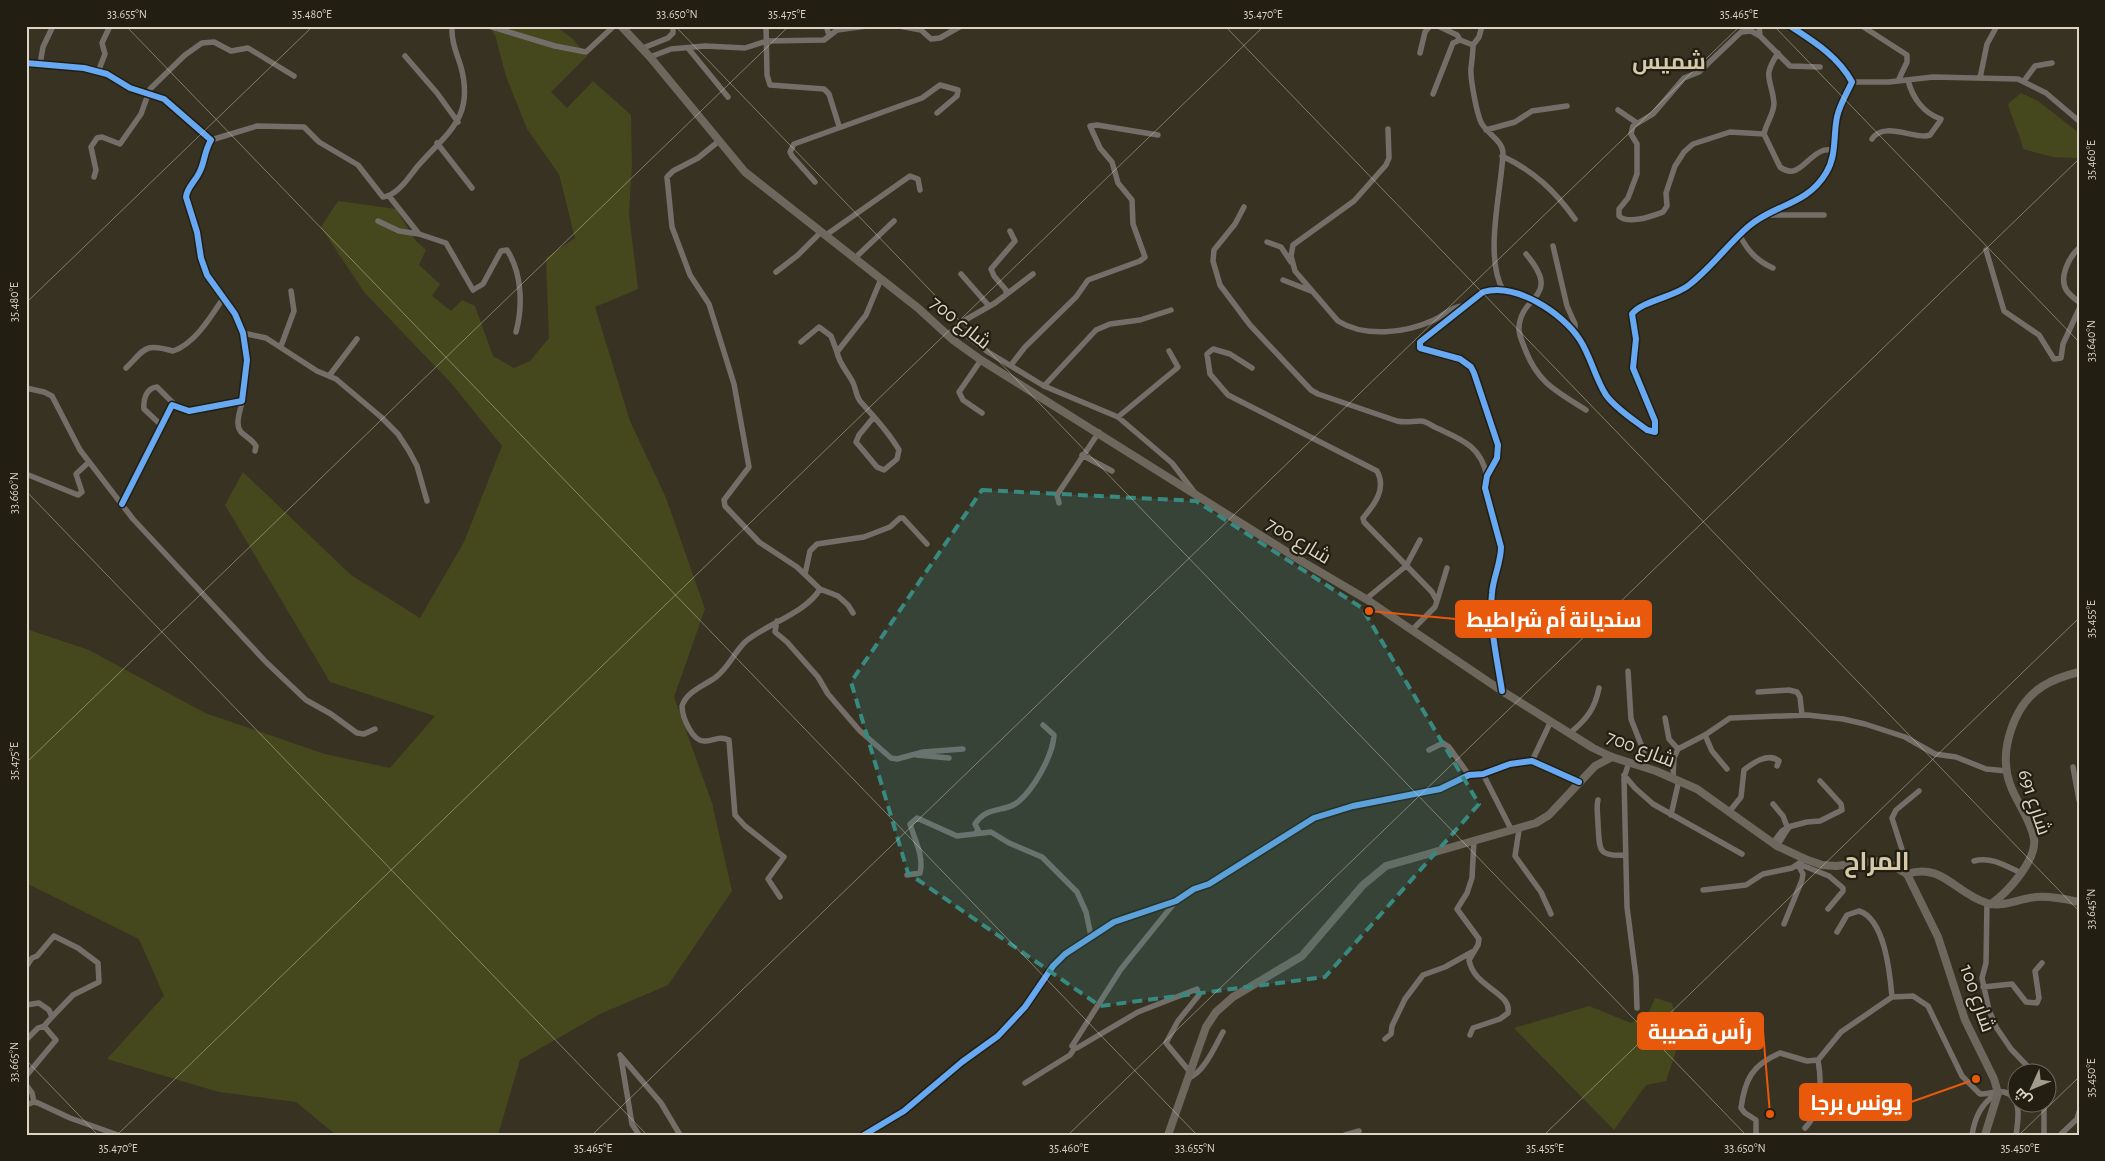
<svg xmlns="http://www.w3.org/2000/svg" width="2105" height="1161" font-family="'Alegreya Sans',Cairo,sans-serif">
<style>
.green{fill:#45481c}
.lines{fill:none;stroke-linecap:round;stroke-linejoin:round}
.street{stroke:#746e69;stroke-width:5.5}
.secondary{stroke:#6d675e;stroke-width:8}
.cycleway-casing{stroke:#231e12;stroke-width:9}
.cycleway{stroke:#66a8f1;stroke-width:6}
.marked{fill:#388980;fill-opacity:0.2;stroke:#388980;stroke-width:4;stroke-dasharray:10 6;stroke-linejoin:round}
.ticks{fill:none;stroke:#dcd5c6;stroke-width:1;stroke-opacity:0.45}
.labels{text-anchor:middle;stroke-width:4.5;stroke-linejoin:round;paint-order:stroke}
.street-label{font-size:20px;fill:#dcd5c6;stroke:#231e12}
.quarter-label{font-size:22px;font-weight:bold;fill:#d6c9aa;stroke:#231e12}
.district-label{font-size:25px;font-weight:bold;fill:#d6c9aa;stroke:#231e12}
.leader{fill:none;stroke:#e8590c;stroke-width:2}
.callout-dot{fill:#e8590c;stroke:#231e12;stroke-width:2}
.callout{fill:#e8590c;stroke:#e8590c;stroke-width:2}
.callout-label{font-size:21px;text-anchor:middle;font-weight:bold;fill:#fff}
.neatline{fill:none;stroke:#dcd5c6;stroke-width:2}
.ticks-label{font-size:12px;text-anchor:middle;fill:#dcd5c6}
</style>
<rect width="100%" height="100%" fill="#383223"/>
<path class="green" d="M489 26H555L573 39 587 56 551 92 567 108 593 81 631 115 632 163 629 214 638 289 595 307 630 421 666 498 705 609 674 697 712 803 732 891 668 985 600 1014 520 1060 498 1135H336L296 1102 219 1092 107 1059 164 996 139 939 26 883V629L89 650 205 713 325 754 390 768 435 716 330 682 225 505 243 472 351 575 420 618 464 542 502 446 451 383 364 292 321 227 338 201 396 209 415 240 426 250 419 265 440 284 432 296 451 311 462 300 475 306 493 356 514 368 530 361 549 338 546 258 575 238 559 174 527 129 506 76 495 35Z
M2021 93 2038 101 2079 133V158L2053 157 2023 149C2020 133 2012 120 2008 104Z
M1655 998 1672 1003 1680 1039 1666 1081 1646 1085 1614 1130 1514 1028 1589 1006 1631 1023 1648 1014Z"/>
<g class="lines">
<path class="street" d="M489 26 555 46 586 52 614 26
M766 26 767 75 770 85 824 89 829 94 839 126
M826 26 829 35
M899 26 921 30 931 39 940 38 961 26
M1438 26 1457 35 1460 40
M1759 26 1760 36 1790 66 1820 67
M1862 26 1907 55V62L1898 81
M1760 36 1751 31 1741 32 1699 72 1684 78 1653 114 1633 126 1631 134 1637 144V174L1628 198 1619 209V216C1629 225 1652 216 1663 212L1667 206 1666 193 1675 166 1684 152 1693 144 1730 132 1764 134 1780 167C1798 181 1807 156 1822 151 1825 149 1830 150 1834 150
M1473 45C1473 53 1472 60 1471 68 1470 78 1477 116 1482 124 1487 133 1504 142 1503 154 1501 192 1484 257 1503 290
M643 48 668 38 673 33V26
M688 48 728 97
M1420 53 1425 32 1430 26
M405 56 437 93 458 122
M650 57 671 49 705 46 745 48 767 41 824 40 837 30 867 26
M26 63 84 68 107 74 130 88 164 99 211 140C204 152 205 161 200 171 196 181 187 187 186 197L197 232 201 258 207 275 235 314 243 333 247 360 242 401 189 411 172 405 122 504
M40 64 43 47 53 26
M98 72 105 54 102 43 110 26
M1980 78 1987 44 1997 26
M2024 81 2035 66 2052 63
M1852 82H1889L1933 77 2018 79 2046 93 2079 121
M1433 94 1453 43 1460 40 1473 45 1479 37 1482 26
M1618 110 1637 123
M1388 129 1389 158 1386 165 1354 201 1293 245 1291 256 1295 271 1338 321C1365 338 1406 333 1434 320 1443 316 1451 307 1462 306
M1486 130 1515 122 1532 111 1567 106
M1764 134C1766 123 1774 114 1774 103 1772 78 1761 79 1778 53
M1872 139C1883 122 1910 137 1926 136L1930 135 1940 121 1941 119C1923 113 1912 97 1908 80
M211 140 257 126 304 127 319 142 358 165 383 197C397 196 409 177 417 167 446 133 475 119 461 67 457 54 451 41 452 26
M719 141 698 158 673 171 667 177 672 227 690 275 709 304 734 384 749 467 724 500 725 506 759 542 797 567 820 589 838 596 848 605 853 613
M437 143 472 188
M1502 156C1534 171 1555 191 1575 219
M94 177 96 170 91 147 97 138 102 137 120 144 141 114 150 89 185 55 202 43 214 42 231 51 248 48 294 76
M815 182 792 156 790 152 794 144 922 98 940 85 958 90 957 96 937 113
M389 196 419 234 446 243 473 290 483 284 501 251 507 250C522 273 523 306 516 332
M1244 207 1235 224 1214 250 1213 261 1220 285 1250 325 1311 390 1318 394 1397 421C1406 423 1412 421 1421 421 1427 421 1433 427 1439 429 1463 440 1481 447 1487 476
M1770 215H1824
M378 221 399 231 419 234
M826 235 910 176 918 179 920 190
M1740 236C1748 251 1757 261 1773 268
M1267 242 1281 247 1291 262
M1553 246 1567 306 1575 324V334
M2079 248C2069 257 2058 278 2067 291 2070 295 2075 299 2079 302
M1986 250 2004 311 2039 335 2054 359 2061 358 2063 344 2079 309
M1526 254C1563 298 1521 294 1519 327 1518 334 1523 343 1525 349 1538 383 1556 391 1586 410
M855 258 894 221
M776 272 798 255 821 232
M961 274 989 306
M1283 280 1311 291
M1006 294V290L994 276 991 269 1015 241 1010 231
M961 331 957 327 958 324 995 303 1033 274
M243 333 266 338 317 371 336 379 381 417 398 434 409 451 417 466 427 501
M953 340 961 331 988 352 1044 386 1118 417 1172 463 1195 493
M801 342 819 327 831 336 837 352
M281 346 294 311 291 291
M981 360 959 392 963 400 982 413
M1011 365 1025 347 1076 297 1088 280 1140 261 1145 257 1133 224 1132 200 1118 183 1112 162 1100 148 1090 126 1097 125 1158 135
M126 368C146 348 144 343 173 351 195 344 212 315 224 297
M1252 368 1230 354 1213 349 1207 354 1210 374 1228 395 1377 471C1387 489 1374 505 1363 518L1364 522 1432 592 1437 601 1435 607 1413 629
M329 376 357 339
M1044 386 1096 330 1110 324 1140 320 1171 310
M26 388 44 392 52 396 80 450 133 519 266 662 306 700 331 714 357 733 364 734 375 729
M242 401C241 410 234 424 241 432 246 437 252 439 256 446L255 451
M1118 417 1176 369 1178 367 1169 351
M873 418 859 435 856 442 877 467 884 470 897 459 899 450C888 431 873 416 860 401 855 394 856 386 851 379 846 370 839 363 837 352L866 315 881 279
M160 424 144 409C143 400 146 388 157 387L174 404
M1082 455 1112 471
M26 474 78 495 82 492 76 474 89 462
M1059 503 1057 495 1099 432
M805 574 810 551 817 544 864 537 890 527 900 518H903L927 544
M1366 599 1406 566 1420 540
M1437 601 1447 568
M777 621 775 632 787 642 818 677 828 694 860 731 891 758 897 759 923 752 963 749
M1628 671 1631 719 1644 752 1641 765
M1502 691C1497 658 1489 626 1492 593 1493 578 1501 563 1501 547L1485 488 1487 476 1497 458 1498 445 1474 373 1471 367 1460 359 1420 348V342L1483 292C1515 282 1563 313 1580 340 1591 357 1595 378 1606 395 1616 409 1634 420 1647 430L1655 432V421L1633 368 1636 339 1632 314C1641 301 1675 297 1689 285 1712 267 1728 244 1749 226 1775 204 1807 205 1826 173 1837 155 1833 136 1837 117 1840 104 1847 93 1852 82 1838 56 1813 41 1790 26
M1758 692 1789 690 1797 692 1800 697 1802 715
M1665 718 1669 739 1678 749
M1570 733C1586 720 1595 709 1599 688
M1705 735 1712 751 1727 769
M1429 750 1443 743 1449 747 1469 775
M916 755 949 758
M1532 761 1551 721
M1629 762 1624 778 1627 907 1636 977 1637 1008
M2073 767 2079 800
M1483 774 1512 831
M1624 775 1635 788 1653 804 1742 854
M1673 778 1674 758 1678 749 1705 735 1730 718 1807 715 1843 719 1865 724 1905 737 1935 754 1956 757 1986 769 2007 771
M1598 800C1596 807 1598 816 1598 824 1600 849 1596 857 1626 855
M1773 804 1783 816 1788 829
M1729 812 1741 797 1744 770C1753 763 1768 752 1779 761L1777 766
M1671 815 1679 780
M1519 830 1515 856 1541 892 1551 914
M976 833 978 830 975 824C988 805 1004 813 1018 802 1034 789 1053 755 1054 735L1043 725
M1773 843 1782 831 1788 827 1807 822 1820 821 1842 810 1841 804 1820 781
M1777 846 1787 830
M1974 861C1991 856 2006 866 2021 873
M1799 864 1829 876 1843 888V891L1828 909
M1907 874 1906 862 1892 818 1896 810 1919 791
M907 875 920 873C924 856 915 841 910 824L917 818 957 836 991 832 1009 843 1042 857 1077 892 1086 912 1091 936
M1703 890 1746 885 1763 874 1792 868 1805 859
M780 897 768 879 784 857 745 826 735 815 729 740C720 736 715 740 706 741 692 743 682 716 682 706 687 691 704 686 716 677 728 668 734 653 745 642 766 624 806 613 820 589
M1176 901 1121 969 1072 1046 1077 1048 1138 1012 1197 989 1199 995 1178 1021 1166 1043 1190 1072
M1987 903 1986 963 1982 978 1989 1010 1996 1027 2011 1049 2035 1074
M1784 924 1802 880 1803 874 1798 865
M1837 932 1847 915 1859 911C1885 919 1890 974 1892 997
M26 967 32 958 37 956 54 936 78 948 98 963 99 982 73 995 51 1018
M1983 987 2012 984 2026 1002 2037 1003 2039 998 2035 971 2042 963
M26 1005 39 1003 49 1010 52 1017 44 1026 56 1040 26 1076
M1470 1035 1473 1028 1500 1019 1508 1013C1512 992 1474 988 1469 960L1478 945 1479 939 1457 909 1467 893 1472 878 1474 840
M1385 1039 1391 1034 1392 1026 1405 999 1423 975 1445 967 1472 952
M26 1040 38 1028 44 1026
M620 1055 661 1103 680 1135
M621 1058 632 1124 639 1135
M1188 1078C1204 1073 1215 1046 1223 1032
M1025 1083 1070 1055 1074 1049
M26 1085 32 1093 34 1102
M2044 1104V1135
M26 1105 34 1102 38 1103 70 1118 118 1135
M1805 1128C1822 1110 1822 1083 1818 1060L1841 1032 1892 997 1913 996 1928 1006 1962 1076 1980 1094C1987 1094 1998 1091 2004 1092 2023 1097 2018 1121 2016 1135
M864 1135 904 1111 962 1062 998 1036 1025 1007 1053 966 1065 954 1114 922 1176 901 1194 889 1209 884 1314 818 1353 806 1440 789 1469 775 1483 774 1510 764 1532 761 1579 782
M1345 1135 1359 1131
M1756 1135V1120L1745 1113 1741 1108C1745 1079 1752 1065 1780 1053L1807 1061 1818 1060
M1972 1135C1975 1117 1981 1104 1996 1094
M2060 1135 2077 1119 2079 1112"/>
<path class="secondary" d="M621 26 650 57 745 172 918 308 953 340 981 360 1303 562 1366 599 1502 691 1593 748 1612 757 1656 771 1697 789 1777 846 1805 859 1822 865 1836 866 1876 861 1892 865 1907 874 1938 937 1965 1020 1994 1079 1998 1093 1985 1135
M1907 874C1942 862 1956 894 1987 903 2004 908 2020 898 2036 897 2051 896 2065 899 2079 902
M1991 904C2007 893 2037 860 2034 839 2031 819 2016 802 2010 784 1998 751 2014 704 2043 686 2054 679 2067 675 2079 672
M1168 1135 1206 1027 1216 1012 1233 997 1302 956 1363 885 1386 866 1536 823 1549 815 1595 766 1612 757"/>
<defs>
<path id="cycleway" d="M26 63 84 68 107 74 130 88 164 99 211 140C204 152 205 161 200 171 196 181 187 187 186 197L197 232 201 258 207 275 235 314 243 333 247 360 242 401 189 411 172 405 122 504
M1502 691C1497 658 1489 626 1492 593 1493 578 1501 563 1501 547L1485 488 1487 476 1497 458 1498 445 1474 373 1471 367 1460 359 1420 348V342L1483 292C1515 282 1563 313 1580 340 1591 357 1595 378 1606 395 1616 409 1634 420 1647 430L1655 432V421L1633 368 1636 339 1632 314C1641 301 1675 297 1689 285 1712 267 1728 244 1749 226 1775 204 1807 205 1826 173 1837 155 1833 136 1837 117 1840 104 1847 93 1852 82 1838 56 1813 41 1790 26
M864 1135 904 1111 962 1062 998 1036 1025 1007 1053 966 1065 954 1114 922 1176 901 1194 889 1209 884 1314 818 1353 806 1440 789 1469 775 1483 774 1510 764 1532 761 1579 782"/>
</defs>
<use href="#cycleway" class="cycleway-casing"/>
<use href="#cycleway" class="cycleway"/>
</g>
<path class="marked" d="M982 490 1196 501 1362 608 1479 804 1325 977 1100 1006 908 873 851 682Z"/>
<path class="ticks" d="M126 26 1197 1135M675 26 1746 1135M1225 26 2079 911M1774 26 2079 342M26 303 313 26M26 491 647 1135M26 763 789 26M26 1060 98 1135M117 1135 1264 26M592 1135 1740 26M1068 1135 2079 159M1544 1135 2079 618M2019 1135 2079 1077"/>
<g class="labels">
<g class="street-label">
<text transform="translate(961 322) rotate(39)" y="7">شارع 700</text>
<text transform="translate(1299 540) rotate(31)" y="7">شارع 700</text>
<text transform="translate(1641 748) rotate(21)" y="7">شارع 700</text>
<text transform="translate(2035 802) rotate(72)" y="7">شارع 691</text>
<text transform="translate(1978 998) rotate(71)" y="7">شارع 100</text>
</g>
<g class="quarter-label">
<text x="1669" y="69">شميس</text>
</g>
<g class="district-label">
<text x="1877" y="870">المراح</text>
</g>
</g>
<path class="leader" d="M1369 611L1456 619M1770 1114L1763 1031M1976 1079L1911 1102"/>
<g class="callout-dot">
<circle cx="1369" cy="611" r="5"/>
<circle cx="1770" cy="1114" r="5"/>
<circle cx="1976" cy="1079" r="5"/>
</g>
<g class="callout">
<rect x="1456" y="601" width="195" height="36" rx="5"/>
<rect x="1638" y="1013" width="125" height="36" rx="5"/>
<rect x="1800" y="1084" width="111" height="36" rx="5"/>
</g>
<g class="callout-label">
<text x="1554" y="627">سنديانة أم شراطيط</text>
<text x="1700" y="1039">رأس قصيبة</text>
<text x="1856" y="1110">يونس برجا</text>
</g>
<rect width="2105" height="1161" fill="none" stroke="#231e12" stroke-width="55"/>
<g transform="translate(2032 1088) rotate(226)"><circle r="24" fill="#231e12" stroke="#6d675a"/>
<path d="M0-4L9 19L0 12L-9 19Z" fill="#a39c8d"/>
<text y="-8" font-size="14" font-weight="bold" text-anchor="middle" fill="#dcd5c6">ش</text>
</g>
<rect x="28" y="28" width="2050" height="1106" class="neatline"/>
<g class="ticks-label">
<text x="127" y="18">33.655°N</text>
<text x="312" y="18">35.480°E</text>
<text x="677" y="18">33.650°N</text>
<text x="787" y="18">35.475°E</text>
<text x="1263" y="18">35.470°E</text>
<text x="1739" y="18">35.465°E</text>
<text transform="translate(2091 160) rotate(-90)" y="4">35.460°E</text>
<text transform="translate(14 302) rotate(-90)" y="4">35.480°E</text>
<text transform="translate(2091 341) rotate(-90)" y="4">33.640°N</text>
<text transform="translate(14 493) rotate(-90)" y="4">33.660°N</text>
<text transform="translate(2091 619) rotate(-90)" y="4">35.455°E</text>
<text transform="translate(14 761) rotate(-90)" y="4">35.475°E</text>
<text transform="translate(2091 909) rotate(-90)" y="4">33.645°N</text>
<text transform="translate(14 1062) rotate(-90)" y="4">33.665°N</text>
<text transform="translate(2091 1078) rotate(-90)" y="4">35.450°E</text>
<text x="118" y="1152">35.470°E</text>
<text x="593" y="1152">35.465°E</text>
<text x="1069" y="1152">35.460°E</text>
<text x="1195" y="1152">33.655°N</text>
<text x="1545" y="1152">35.455°E</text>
<text x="1745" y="1152">33.650°N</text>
<text x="2020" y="1152">35.450°E</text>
</g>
</svg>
